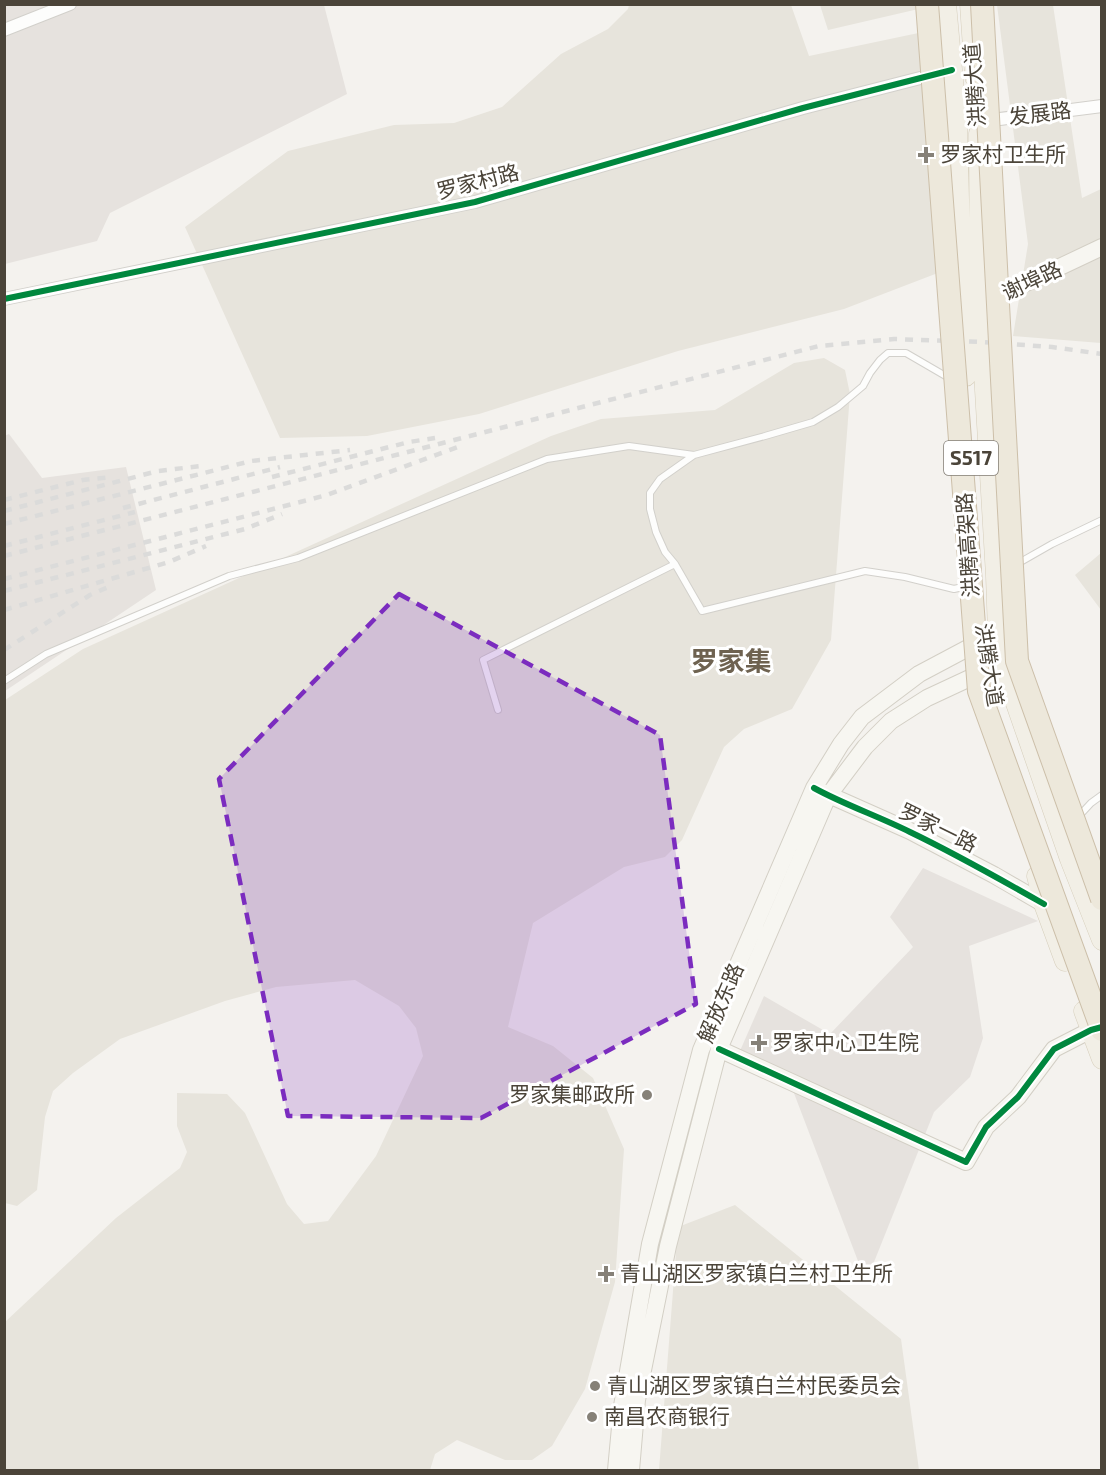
<svg xmlns="http://www.w3.org/2000/svg" width="1106" height="1475" font-family="'Exo 2','Noto Sans SC',sans-serif">
<style>
.residential{fill:#e7e4dc}
.industrial{fill:#e6e2de}
.lines{fill:none;stroke-linecap:round;stroke-linejoin:round}
.lane-casing{stroke:#d2d0cb;stroke-width:8}
.street-casing{stroke:#d2d0cb;stroke-width:14}
.secondary-casing{stroke:#d3cfc5;stroke-width:18}
.primary-casing{stroke:#d6cebb;stroke-width:21}
.lane{stroke:#fdfdfc;stroke-width:6}
.street{stroke:#fdfdfc;stroke-width:12}
.secondary{stroke:#f7f6f1;stroke-width:16}
.primary{stroke:#f2efe6;stroke-width:20}
.rail{stroke:#dbdbda;stroke-width:4.5;stroke-dasharray:8 8;stroke-linecap:butt}
.highway-bridge-casing{stroke:#ccbfa9;stroke-width:24;stroke-linecap:butt}
.highway-bridge{stroke:#ede8db;stroke-width:22}
.cycleway-casing{stroke:#fff;stroke-width:10}
.cycleway{stroke:#00873e;stroke-width:6}
.marked{fill:#7b2cbf;fill-opacity:0.2;stroke:#7b2cbf;stroke-width:4.5;stroke-dasharray:12 8;stroke-linejoin:round}
.poi-dot{fill:#868178;stroke:#fff;stroke-width:2}
.labels{text-anchor:middle;stroke-width:6;stroke-linejoin:round;paint-order:stroke}
.shield{fill:#fff;stroke:#817c74;stroke-width:1.5}
.shield-label{font-size:20px;font-weight:bold;fill:#4b4439}
.street-label{font-size:21px;fill:#4b4439;stroke:#fff}
.poi-label{font-size:21px;fill:#4b4439;stroke:#fff;text-anchor:start}
.district-label{font-size:27px;font-weight:bold;fill:#6e6250;stroke:#fff}
</style>
<rect width="100%" height="100%" fill="#f4f2ee"/>
<path class="residential" d="M940 4 828 30 820 5Z
M629 5H791L809 56 947 27 943 271 844 309 678 351 479 414 367 436 280 438 185 227 288 151 394 125 454 123 502 107 561 54 608 29 628 9Z
M997 5H1053L1082 198 1101 189V343L1013 336 1028 244Z
M824 358 845 370 850 394 831 640 792 709 744 729 724 747 682 840 665 857 624 867 533 923 508 1027 553 1046 593 1078 624 1149 615 1282 585 1389 552 1446 532 1460H505L457 1440 435 1454 430 1470H5V1322L116 1218 180 1168 187 1152 177 1126V1093L227 1094 245 1113 287 1204 304 1224 328 1221 376 1156 423 1056 416 1028 399 1006 355 980 276 987 225 1001 120 1039 73 1073 53 1091 45 1117 37 1190 17 1206 5 1203V700L83 649 551 436 601 419 715 410 794 363Z
M1101 553V610L1075 575Z
M735 1205 901 1339 919 1470H659L678 1227Z"/>
<path class="industrial" d="M5 5H324L347 94 110 213 97 241 5 264Z
M9 434 42 478 126 467 156 590 5 691 4 436Z
M923 868 1038 921 969 946 983 1038 970 1077 934 1112 866 1282 792 1088 736 1060 764 996 830 1034 913 947 890 917Z"/>
<g class="lines">
<defs>
<path id="lane" d="M675 564 665 552 656 532 650 509V493L660 479 694 455 765 436 813 422 838 407 863 386 870 373 880 360 888 353H906L949 378
M1017 564 1052 544 1102 520
M4 681 46 654 229 576 298 558 547 459 629 446 694 455
M498 710 483 660 675 564 702 611 865 571 905 577 954 589 967 586
M1078 817 1091 803 1102 795"/>
<path id="street" d="M4 30 70 4
M984 121 1102 106
M4 299 475 202 803 108 936 74"/>
<path id="secondary" d="M990 300 1102 247
M820 791 910 831 994 875 1044 904
M719 1049 966 1162 986 1127 1018 1097 1054 1049 1091 1030 1102 1027
M616 1470 622 1406 650 1244 701 1050 814 788 841 744 862 717 919 674 983 640 998 633
M631 1470 637 1400 668 1246 719 1049 828 796 865 747 891 721 927 698 1002 663"/>
<path id="primary" d="M946 4 957 124 962 313 966 376
M970 4 975 77
M979 133 980 305 996 576 998 633 1002 663 1070 859 1102 940
M1037 876 1044 904 1065 961
M1084 1011 1102 1059"/>
</defs>
<use href="#lane" class="lane-casing"/>
<use href="#street" class="street-casing"/>
<use href="#secondary" class="secondary-casing"/>
<use href="#primary" class="primary-casing"/>
<use href="#lane" class="lane"/>
<use href="#street" class="street"/>
<use href="#secondary" class="secondary"/>
<use href="#primary" class="primary"/>
<path class="rail" d="M272 477 409 442 435 438
M4 500 83 480 113 477
M123 508 280 467
M4 511 158 471 201 466
M4 524 251 461 350 450
M4 546 135 512
M4 556 819 346 894 339 982 342 1052 347 1102 354
M4 579 327 495 458 447
M4 591 245 529 282 514
M4 610 169 562 206 546
M4 650 90 595 113 585"/>
<defs>
<path id="highway-bridge" d="M927 4 979 691 1102 1030
M982 4 1017 661 1102 899"/>
</defs>
<use href="#highway-bridge" class="highway-bridge-casing"/>
<use href="#highway-bridge" class="highway-bridge"/>
<defs>
<path id="cycleway" d="M4 299 475 202 803 108 952 70
M814 788C845 805 878 816 910 832 956 854 1000 879 1044 904
M719 1049 966 1162 986 1127 1018 1097 1054 1049 1091 1030 1102 1027"/>
</defs>
<use href="#cycleway" class="cycleway-casing"/>
<use href="#cycleway" class="cycleway"/>
</g>
<path class="marked" d="M399 594 660 735 696 1004 481 1118 288 1116 219 779Z"/>
<g class="poi-dot">
<path d="M923 146h6v6h6v6h-6v6h-6v-6h-6v-6h6z"/>
<path d="M756 1034h6v6h6v6h-6v6h-6v-6h-6v-6h6z"/>
<circle cx="647" cy="1095" r="6"/>
<path d="M603 1265h6v6h6v6h-6v6h-6v-6h-6v-6h6z"/>
<circle cx="595" cy="1386" r="6"/>
<circle cx="592" cy="1417" r="6"/>
</g>
<g class="labels">
<rect class="shield" x="944" y="441" width="54" height="34" rx="4.5"/>
<g class="shield-label">
<text x="971" y="465">S517</text>
</g>
<g class="street-label">
<text transform="translate(975 85) rotate(-94)" y="7">洪腾大道</text>
<text transform="translate(1040 114) rotate(-7)" y="7">发展路</text>
<text transform="translate(478 182) rotate(-14)" y="7">罗家村路</text>
<text transform="translate(1032 281) rotate(-25)" y="7">谢埠路</text>
<text transform="translate(968 545) rotate(-94)" y="7">洪腾高架路</text>
<text transform="translate(989 665) rotate(81)" y="7">洪腾大道</text>
<text transform="translate(938 828) rotate(26)" y="7">罗家一路</text>
<text transform="translate(721 1003) rotate(-67)" y="7">解放东路</text>
</g>
<g class="poi-label">
<text x="940" y="162">罗家村卫生所</text>
<text x="772" y="1050">罗家中心卫生院</text>
<text x="635" y="1102" text-anchor="end">罗家集邮政所</text>
<text x="620" y="1281">青山湖区罗家镇白兰村卫生所</text>
<text x="607" y="1393">青山湖区罗家镇白兰村民委员会</text>
<text x="604" y="1424">南昌农商银行</text>
</g>
<g class="district-label">
<text x="731" y="671">罗家集</text>
</g>
</g>
<rect width="1106" height="1475" fill="none" stroke="#4b4439" stroke-width="12"/>
</svg>
